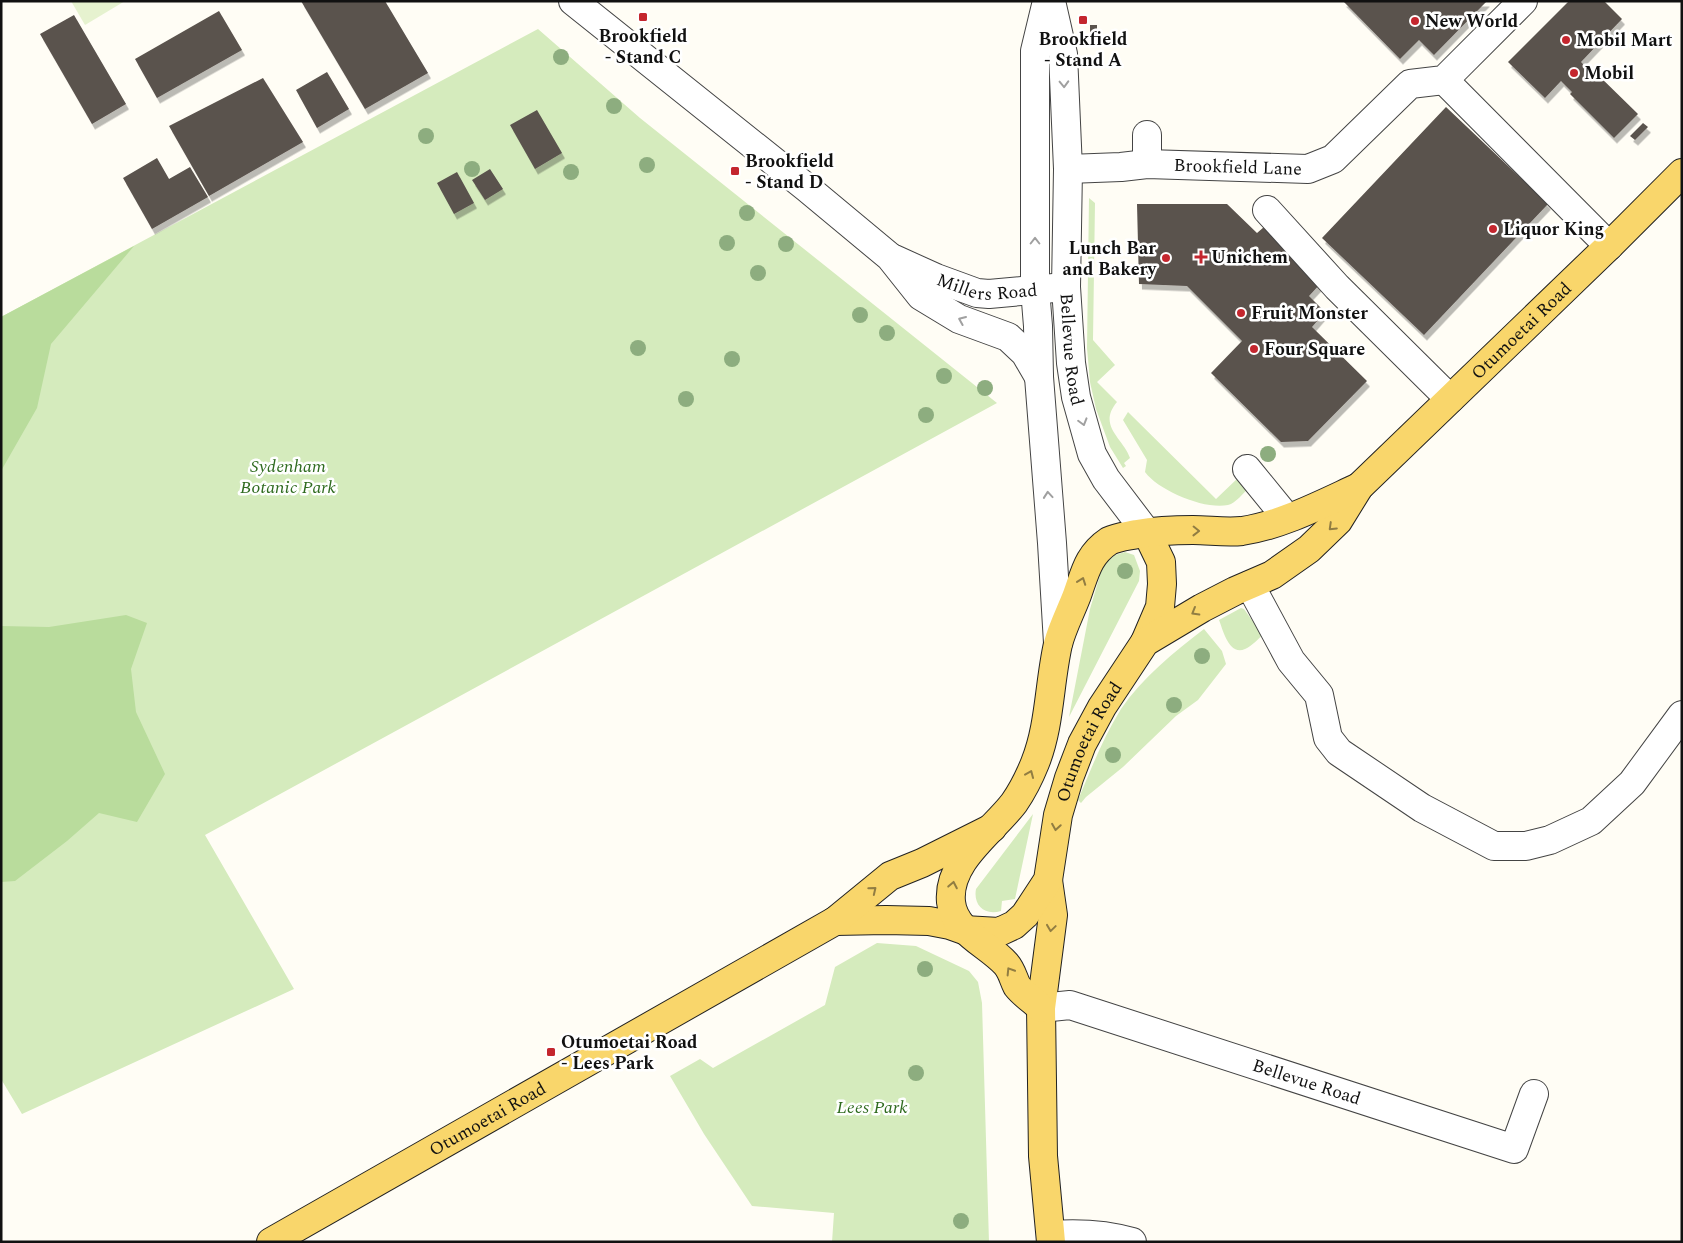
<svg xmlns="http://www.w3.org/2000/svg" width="1683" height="1243" font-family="Spectral,serif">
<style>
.green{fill:#d5ebbd}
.forest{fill:#b9dc9c}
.pitch{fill:#e6f2cf}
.building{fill:#5a524d;filter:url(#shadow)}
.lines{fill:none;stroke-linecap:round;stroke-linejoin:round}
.minor-casing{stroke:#444;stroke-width:30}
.major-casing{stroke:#222;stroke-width:30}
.minor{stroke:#fff;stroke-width:28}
.major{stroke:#f9d66b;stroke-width:28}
.tree{fill:#8dad7f}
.oneway{stroke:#a0a0a0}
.oneway2{stroke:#917d42}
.poi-dot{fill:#c4262e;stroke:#fff;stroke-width:2}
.labels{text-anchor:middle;stroke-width:5;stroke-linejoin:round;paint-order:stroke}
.poi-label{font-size:18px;font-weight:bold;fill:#111;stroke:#fff;text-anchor:start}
.street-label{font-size:18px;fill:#111;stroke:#fff}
.park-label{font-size:18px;font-style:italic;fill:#2f6b1f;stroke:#fff}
</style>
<defs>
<filter id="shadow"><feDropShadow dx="3" dy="5.5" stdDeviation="0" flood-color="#0004"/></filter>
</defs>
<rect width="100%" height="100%" fill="#fffdf5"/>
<path class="green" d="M538 29 640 118 997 403 205 835 294 989 22 1114 1 1079V317Z
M1089 198 1095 203 1093 340 1115 365 1097 382 1117 402C1097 426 1123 438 1130 458L1124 463 1126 466 1123 468 1110 447 1096 409 1090 382 1087 348Z
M1128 412 1216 499 1239 477 1249 488C1243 493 1236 503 1228 505 1205 510 1159 491 1145 472L1147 460 1123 420Z
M1125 552 1134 555 1140 571 1139 581 1069 717 1090 609 1103 565 1115 555Z
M1241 608 1244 609 1254 623 1264 634C1259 638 1252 646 1245 649 1229 656 1223 630 1219 620Z
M1204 629 1222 651 1226 664 1198 700 1176 716 1123 767 1086 797 1081 803 1078 800C1091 769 1103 738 1121 709 1143 677 1174 652 1204 629Z
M1033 814 1015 899 1002 901 1001 911C984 916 973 905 976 889Z
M877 943 916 946 969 971 978 982 982 1003 989 1242H832L834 1213 752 1206 704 1134 670 1076 700 1059 713 1068 825 1005 835 967Z"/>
<path class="forest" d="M134 246 51 344 37 408 1 471V317Z
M126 615 147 623 131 669 136 712 165 774 137 822 99 813 67 841 15 881 1 882V626L49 627Z"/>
<path class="pitch" d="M71 1H125L85 25Z"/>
<path class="building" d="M301 1H385L428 73 365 109Z
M1343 1H1487L1434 55 1419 40 1400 59Z
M1569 1H1604L1622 19 1581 62 1591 72 1593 70 1638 114 1614 138 1570 94 1572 92 1561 81 1545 98 1508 62Z
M219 11 242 50 157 98 135 59Z
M74 15 126 104 92 124 40 34Z
M1090 25H1097V41L1090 39Z
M327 72 349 109 317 128 296 90Z
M263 78 303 142 209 196 169 126Z
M1446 107 1548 204 1424 335 1322 238Z
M537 110 562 153 535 169 510 125Z
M1643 123 1648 127 1635 140 1630 136Z
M157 158 169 179 190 167 208 197 152 229 123 178Z
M490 169 503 189 485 200 472 180Z
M457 172 474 203 454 214 437 183Z
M1137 204H1227L1257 233 1264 227 1321 283 1309 296 1325 312 1312 327 1367 381 1308 441 1281 442 1211 373 1242 341 1187 286 1139 284Z"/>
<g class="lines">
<defs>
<g id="minor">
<path d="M573 1 807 188 890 257 921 296 959 319 1008 337 1025 353 1039 377"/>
<path d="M1047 1 1035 51V289L1038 326 1039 377 1052 543 1058 643"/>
<path id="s1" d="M1051 1 1063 54 1068 169 1066 287 1071 363 1076 397 1092 454 1106 479 1147 533"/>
<path d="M1444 80 1609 246"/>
<path d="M1147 164V135"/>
<path id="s2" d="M1068 169 1121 167 1147 164 1308 169 1333 159 1410 84 1444 80 1523 1"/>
<path d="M1267 210 1337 287 1450 399"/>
<path id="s3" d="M894 259 936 278 977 293 989 294 1054 288"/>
<path d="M1247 469 1287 518"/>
<path d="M1250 585 1291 661 1319 695 1328 738 1339 752 1422 808 1494 846H1526L1550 840 1591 821 1632 783 1682 715"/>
<path id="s4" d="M1041 1008 1070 1005 1514 1149 1534 1094"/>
<path d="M1051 1235C1079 1233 1105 1234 1132 1242"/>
</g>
<g id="major">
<path d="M1145 642 1160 607 1162 584 1161 562 1147 533"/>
<path d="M1048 880 1053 915 1041 1008 1043 1156 1051 1242"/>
<path id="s5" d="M835 921 886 920 929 921 950 925 964 930 999 932 1014 925 1025 915 1048 880 1058 815 1069 778 1082 744 1102 707 1145 642 1202 608 1235 591 1272 575 1309 549 1338 521 1359 487 1609 246 1682 173"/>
<path d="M1041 1008C1034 1001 1023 994 1017 986 1013 978 1012 971 1006 964 988 944 954 932 951 902 947 861 992 832 1014 803 1023 790 1029 778 1035 763 1050 726 1049 684 1058 644 1062 628 1071 611 1077 595 1085 573 1088 555 1109 541 1117 537 1128 536 1137 534 1155 531 1175 530 1193 530 1209 530 1226 533 1242 531 1282 525 1322 504 1359 487"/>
<path id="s6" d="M271 1242 835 921 890 876 922 863 992 828"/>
</g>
</defs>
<use href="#minor" class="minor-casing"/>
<use href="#major" class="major-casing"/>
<use href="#minor" class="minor"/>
<use href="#major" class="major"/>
</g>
<g class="tree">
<circle cx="561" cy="57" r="8"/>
<circle cx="614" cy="106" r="8"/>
<circle cx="426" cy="136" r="8"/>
<circle cx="647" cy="165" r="8"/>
<circle cx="472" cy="169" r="8"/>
<circle cx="571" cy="172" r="8"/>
<circle cx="747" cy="213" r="8"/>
<circle cx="727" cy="243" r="8"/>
<circle cx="786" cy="244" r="8"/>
<circle cx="758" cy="273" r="8"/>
<circle cx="860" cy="315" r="8"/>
<circle cx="887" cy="333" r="8"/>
<circle cx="638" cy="348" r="8"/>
<circle cx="732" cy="359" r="8"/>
<circle cx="944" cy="376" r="8"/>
<circle cx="985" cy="388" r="8"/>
<circle cx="686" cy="399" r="8"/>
<circle cx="926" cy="415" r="8"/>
<circle cx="1268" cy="454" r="8"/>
<circle cx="1125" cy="571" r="8"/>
<circle cx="1202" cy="656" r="8"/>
<circle cx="1174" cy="705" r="8"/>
<circle cx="1113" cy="755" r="8"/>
<circle cx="925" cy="969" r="8"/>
<circle cx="916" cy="1073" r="8"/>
<circle cx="961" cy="1221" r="8"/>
</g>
<defs><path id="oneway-chevron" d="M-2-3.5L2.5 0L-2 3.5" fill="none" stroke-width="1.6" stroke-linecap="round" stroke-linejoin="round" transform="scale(1.25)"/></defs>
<g class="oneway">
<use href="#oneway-chevron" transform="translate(1064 84) rotate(88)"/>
<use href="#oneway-chevron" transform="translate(1035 241) rotate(-90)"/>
<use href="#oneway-chevron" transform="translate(962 320) rotate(-157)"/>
<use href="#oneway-chevron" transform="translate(1083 422) rotate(74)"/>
<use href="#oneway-chevron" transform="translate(1048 495) rotate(-95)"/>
</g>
<g class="oneway2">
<use href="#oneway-chevron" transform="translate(1332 527) rotate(136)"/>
<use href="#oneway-chevron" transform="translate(1196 531) rotate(1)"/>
<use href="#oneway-chevron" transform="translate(1082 581) rotate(-70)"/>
<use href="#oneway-chevron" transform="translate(1195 612) rotate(150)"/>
<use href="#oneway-chevron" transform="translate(1030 774) rotate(-67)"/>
<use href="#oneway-chevron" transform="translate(1056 827) rotate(99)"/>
<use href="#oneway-chevron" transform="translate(953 885) rotate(-79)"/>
<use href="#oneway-chevron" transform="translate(873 890) rotate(-39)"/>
<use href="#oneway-chevron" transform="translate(1051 928) rotate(98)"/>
<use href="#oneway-chevron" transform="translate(1010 971) rotate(-122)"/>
</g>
<g class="poi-dot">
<rect x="638" y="12" width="10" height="10" rx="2.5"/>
<rect x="1078" y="15" width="10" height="10" rx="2.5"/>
<circle cx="1415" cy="21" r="5"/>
<circle cx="1566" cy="40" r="5"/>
<circle cx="1574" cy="73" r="5"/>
<rect x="730" y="166" width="10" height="10" rx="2.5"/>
<circle cx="1493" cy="229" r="5"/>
<path d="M1198.5 249.5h5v5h5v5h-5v5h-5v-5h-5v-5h5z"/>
<circle cx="1166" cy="258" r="5"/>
<circle cx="1241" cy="313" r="5"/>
<circle cx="1254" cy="349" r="5"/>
<rect x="546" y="1047" width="10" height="10" rx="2.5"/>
</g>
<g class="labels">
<g class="poi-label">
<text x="1425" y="27">New World</text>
<text x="643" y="42" text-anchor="middle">Brookfield<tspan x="643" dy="21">- Stand C</tspan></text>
<text x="1083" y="45" text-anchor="middle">Brookfield<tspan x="1083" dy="21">- Stand A</tspan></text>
<text x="1576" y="46">Mobil Mart</text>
<text x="1584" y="79">Mobil</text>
<text x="745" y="167">Brookfield<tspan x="745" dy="21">- Stand D</tspan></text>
<text x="1503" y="235">Liquor King</text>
<text x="1156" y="254" text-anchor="end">Lunch Bar<tspan x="1156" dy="21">and Bakery</tspan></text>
<text x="1211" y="263">Unichem</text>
<text x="1251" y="319">Fruit Monster</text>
<text x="1264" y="355">Four Square</text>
<text x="561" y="1048">Otumoetai Road<tspan x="561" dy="21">- Lees Park</tspan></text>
</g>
<g class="street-label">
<text dy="6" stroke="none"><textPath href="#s2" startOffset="170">Brookfield Lane</textPath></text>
<text dy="6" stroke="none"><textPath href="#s3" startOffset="99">Millers Road</textPath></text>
<text dy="6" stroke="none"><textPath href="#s5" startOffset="994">Otumoetai Road</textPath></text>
<text dy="6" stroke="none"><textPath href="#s1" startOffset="350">Bellevue Road</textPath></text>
<text dy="6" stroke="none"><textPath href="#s5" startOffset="384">Otumoetai Road</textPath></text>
<text dy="6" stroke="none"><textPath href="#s4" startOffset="278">Bellevue Road</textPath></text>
<text dy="6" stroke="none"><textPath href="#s6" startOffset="249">Otumoetai Road</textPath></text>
</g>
<g class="park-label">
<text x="288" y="472">Sydenham<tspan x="288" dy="21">Botanic Park</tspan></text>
<text x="872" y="1113">Lees Park</text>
</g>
</g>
<rect width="1683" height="1243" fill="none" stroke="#111111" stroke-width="5"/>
</svg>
